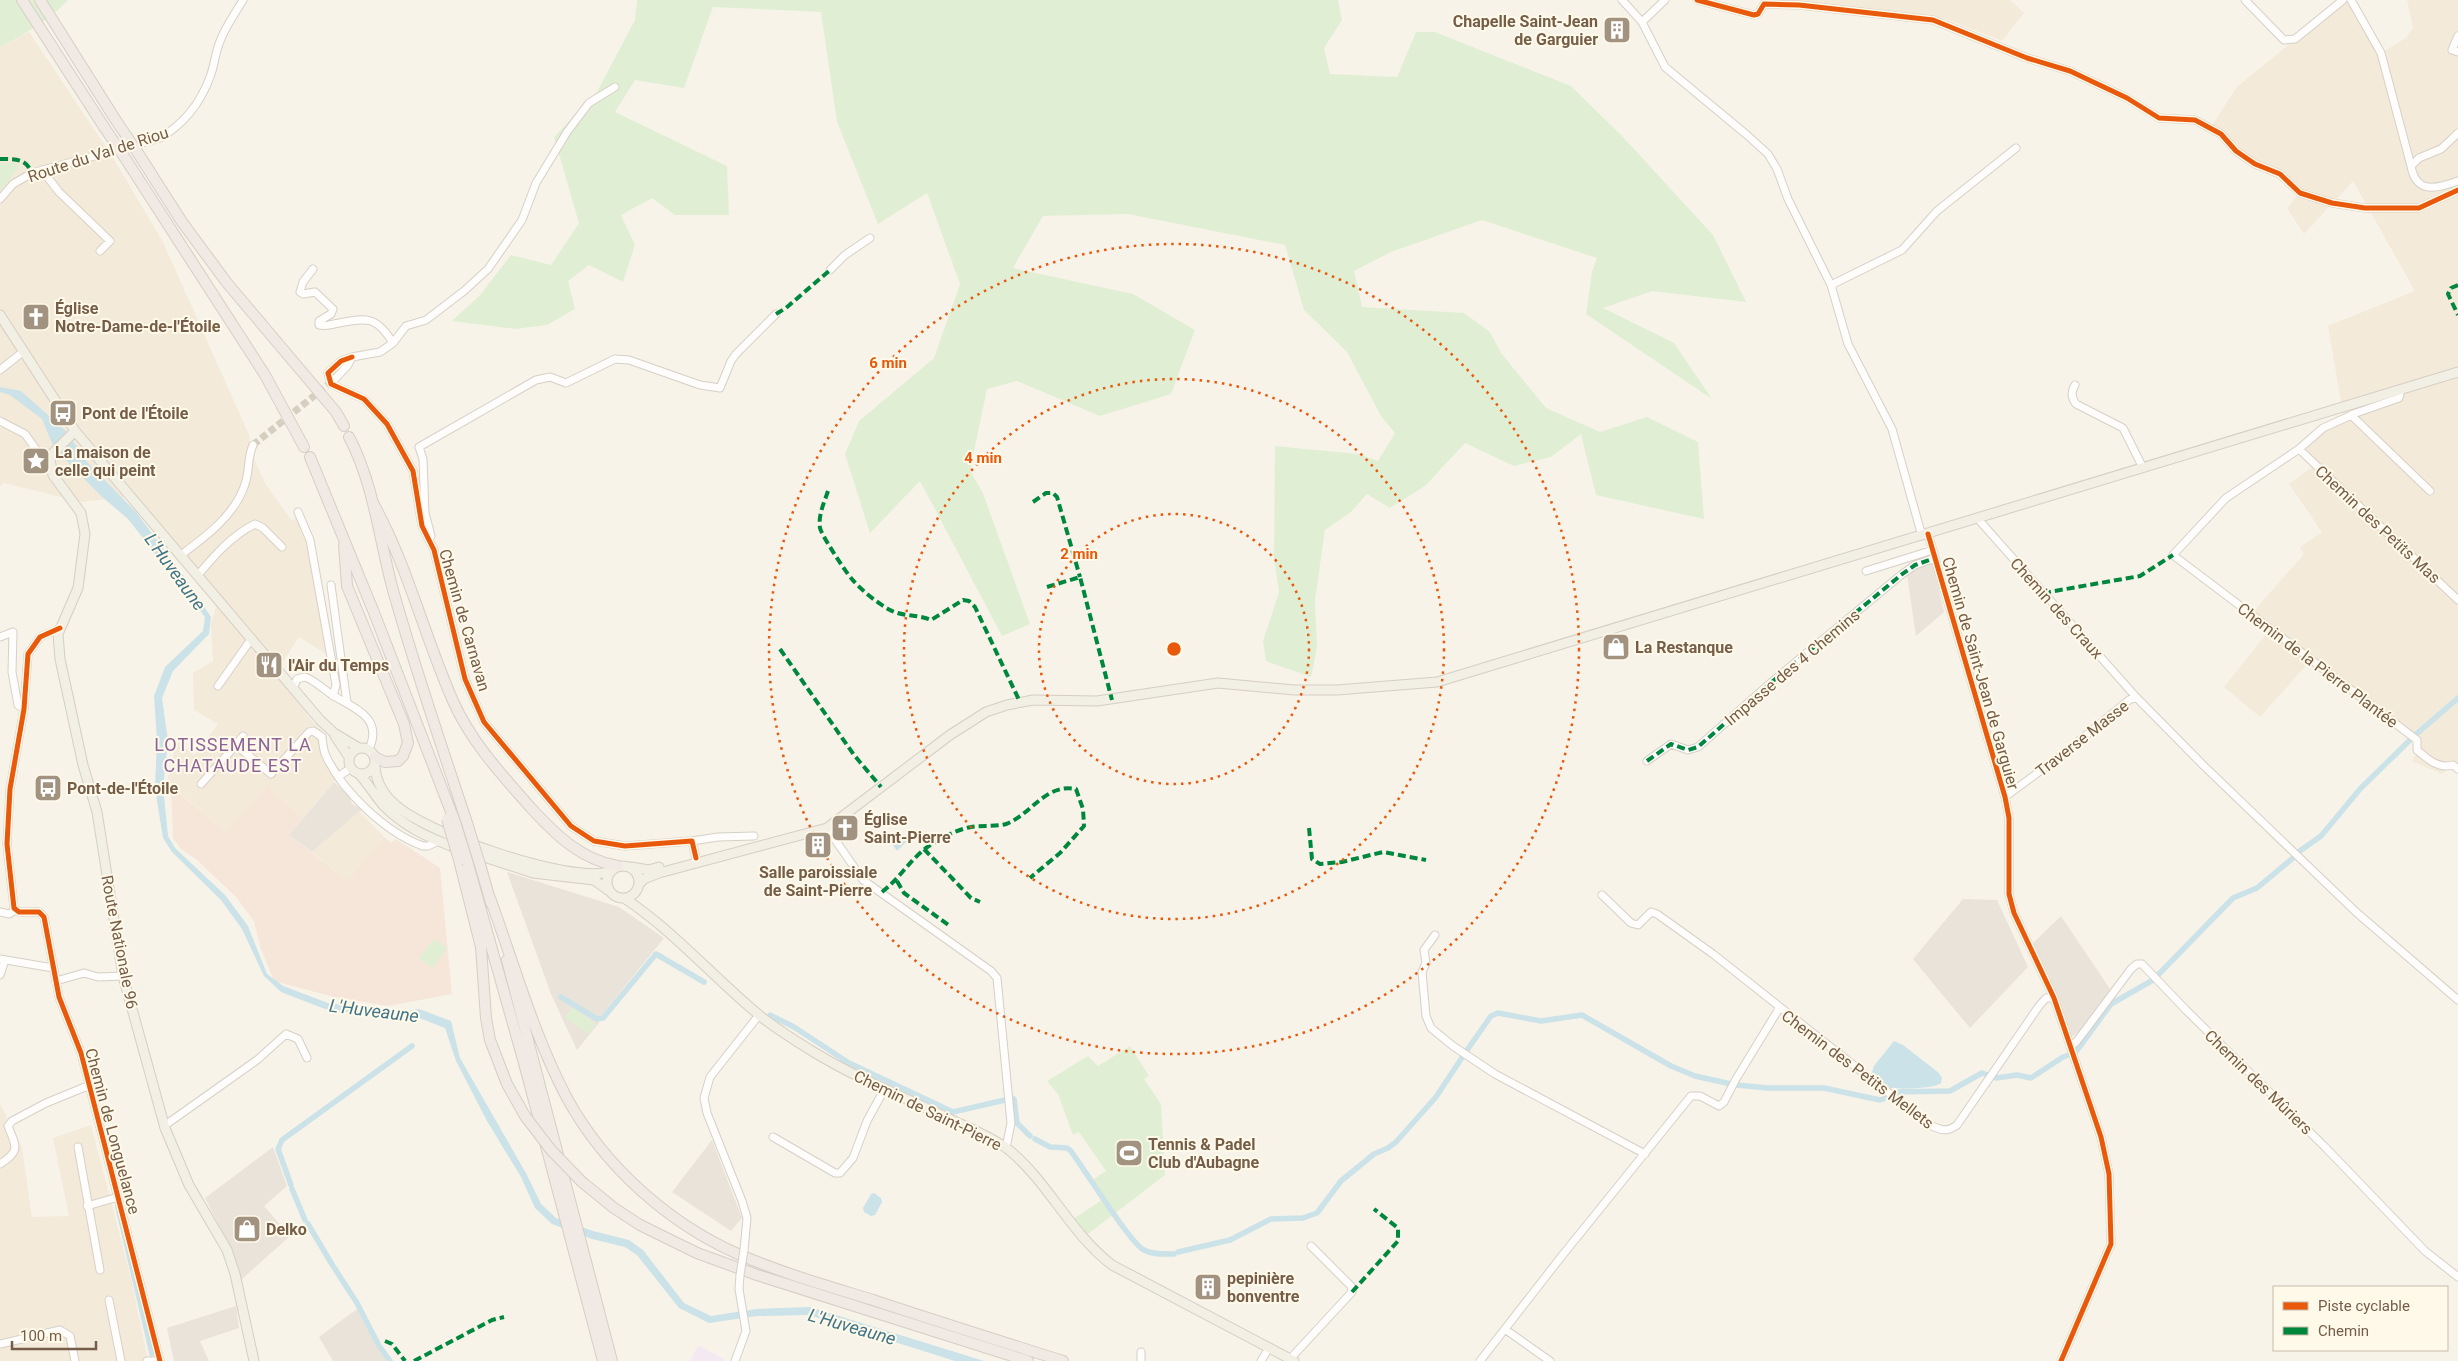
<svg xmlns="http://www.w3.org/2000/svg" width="2458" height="1361" font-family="Roboto,sans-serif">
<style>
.residential{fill:#f3ead9}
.commercial{fill:#f5e6d9}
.industrial{fill:#eae3da}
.education{fill:#f4e9f2}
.green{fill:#e0efd3}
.water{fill:#cae2e8}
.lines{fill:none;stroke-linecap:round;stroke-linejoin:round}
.canal{stroke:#cae2e8;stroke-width:5.5}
.minor-tunnel{stroke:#d6cec1;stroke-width:7;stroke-dasharray:7 3.5;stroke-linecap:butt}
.minor-casing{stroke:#d6d0c7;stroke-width:9}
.major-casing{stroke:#d5cec5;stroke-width:11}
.highway-casing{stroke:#d5cec5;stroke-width:12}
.minor{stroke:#fefdfc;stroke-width:7}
.major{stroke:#f2efe4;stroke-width:9}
.highway{stroke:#f1eae4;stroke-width:10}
.minor-bridge-casing{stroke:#d6d0c7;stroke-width:9;stroke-linecap:butt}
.highway-bridge-casing{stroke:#d5cec5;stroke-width:12;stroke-linecap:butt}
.minor-bridge{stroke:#fefdfc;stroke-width:7}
.highway-bridge{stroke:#f1eae4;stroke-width:10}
.quiet{stroke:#00873e;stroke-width:4;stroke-dasharray:8 4;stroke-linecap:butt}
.cycleway-casing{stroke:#fff9e9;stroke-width:8}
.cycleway{stroke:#e8590c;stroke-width:5}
.ring{fill:none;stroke:#e8590c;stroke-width:2.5;stroke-dasharray:2.5 5}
.labels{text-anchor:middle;stroke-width:4;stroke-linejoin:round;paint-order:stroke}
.poi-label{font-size:16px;font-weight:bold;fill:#755d48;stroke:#fff9e9;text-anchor:start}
.street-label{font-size:16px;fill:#755d48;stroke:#fff9e9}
.water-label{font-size:18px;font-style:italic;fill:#41758a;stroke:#fff9e9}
.neighbourhood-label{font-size:18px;letter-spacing:1px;fill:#8d6399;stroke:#fff9e9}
.centre{fill:#e8590c;stroke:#fff9e9;stroke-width:2.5}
.ring-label{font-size:15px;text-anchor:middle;font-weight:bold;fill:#e8590c;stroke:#fff9e9;stroke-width:4;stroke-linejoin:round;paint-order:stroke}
</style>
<rect width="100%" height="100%" fill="#f7f3e9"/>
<path class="residential" d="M1768 0H2010L2024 13 2002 41 1946 19 1794 1 1771 3Z
M2343 0H2351L2381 53 2406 38 2413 27 2407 0H2458V771L2450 766 2442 774 2412 761 2422 744 2311 660 2260 717 2224 687 2270 629 2252 613 2304 554 2300 547 2322 532 2289 484 2312 467 2296 448 2343 414 2328 326 2415 291 2353 181 2304 234 2287 208 2299 193 2280 174 2255 164 2211 127 2237 87Z
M29 32 110 153 162 240 250 437 249 449 266 485 292 521 296 518 300 522 307 540 326 654 299 637 277 671 311 720 321 730 326 739 328 752 340 770 334 782 303 818 267 786 226 832 167 782 177 741 194 755 218 724 194 710 193 673 213 661 211 624 216 606 126 497 81 502 4 483 0 487V47Z
M359 811 384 837 347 880 312 852Z
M0 1104 22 1148 32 1217 69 1216 53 1138 91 1125 131 1278 148 1361H0Z"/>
<path class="commercial" d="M267 786 303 818 289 835 347 880 384 837 391 843 396 839 440 868 452 994 388 1006 334 997 274 981 260 946 254 921 236 897 197 860 181 849 173 838 171 790 174 789 226 832Z"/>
<path class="industrial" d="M1933 562 1944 612 1916 636 1907 575 1921 565Z
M334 782 349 796 352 804 362 809 312 852 289 835Z
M507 872 619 907 664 938 597 1021 599 1023 577 1050 551 994Z
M1963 899 1997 900 2028 967 1970 1028 1913 959Z
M2061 916 2112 992 2083 1029 2070 1038 2032 944Z
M712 1140 742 1218 731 1231 672 1192Z
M273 1147 287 1186 264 1206 290 1236 241 1280 232 1251 205 1198Z
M236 1306 239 1328 200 1341 209 1361H174L167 1328Z
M357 1309 376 1345 387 1361H333L319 1337Z"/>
<path class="education" d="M698 1345 724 1359 723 1361H690Z"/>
<path class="green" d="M0 0H68C48 21 25 34 0 47Z
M637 0H1338L1342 20 1324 48 1330 74 1397 77 1416 32H1435L1571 86 1623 137 1713 235 1746 302 1652 291 1603 308 1674 343 1712 399 1586 314 1592 272 1597 258 1482 220 1391 252 1354 271 1362 307 1464 313 1490 332 1501 353 1546 408 1600 432 1647 417 1698 442 1704 519 1596 495 1581 434 1551 457 1514 466 1465 443 1425 486 1390 508 1367 494 1351 512 1325 530 1315 600 1317 647 1311 677 1266 661 1263 641 1279 592 1274 558 1275 446 1358 454 1378 461 1395 433 1381 416 1347 352 1304 310 1285 245 1128 214 1043 216 1013 268 1133 294 1195 330 1171 394 1100 416 1017 381 987 389 970 471 983 493 1030 624 1002 636 920 481 870 533 845 454 859 421 934 358 960 284 927 193 878 224 837 122 821 12 713 7 684 88 635 80 615 112 727 166 729 215H675L652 198 621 215 635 245 623 282 589 265 568 281 575 309 547 325 515 329 452 321 480 295 511 255 551 265 579 223 554 137 597 92 635 20Z
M0 163H15L20 166 0 191Z
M434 939 447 948 432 968 419 958Z
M573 1007 596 1024 588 1034 565 1017Z
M1130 1046 1149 1076 1144 1079 1161 1104 1165 1175 1084 1237 1073 1219 1102 1200 1091 1181 1106 1171 1079 1132 1073 1135 1058 1094 1047 1081 1088 1056 1098 1066Z"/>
<path class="water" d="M0 387 21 391 66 431 88 463 136 512 186 579 211 617 209 634 173 671 162 698 168 740 163 787 168 836 175 848 225 895 248 926 267 974 283 986 328 1003 403 1012 419 1009 451 1021 460 1058 527 1175 541 1204 556 1218 593 1231 629 1240 643 1250 684 1303 711 1316 756 1309 810 1307 984 1361H955L809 1315 757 1316 709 1323 679 1308 637 1255 625 1247 592 1239 552 1224 535 1208 521 1177 487 1121 456 1061 445 1028 417 1017 402 1019 325 1009 281 992 264 976 242 929 221 900 172 852 163 838 155 788 157 740 154 696 165 667 203 631 205 617 128 519 100 495 54 448 42 419 10 395 0 392Z
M905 835 909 839 897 851 893 845Z
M1894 1041 1903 1045 1939 1073 1942 1078 1941 1083C1934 1089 1894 1090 1885 1087 1879 1084 1875 1078 1872 1072L1874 1066Z
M874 1193 881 1198 882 1202 875 1215 871 1216 864 1212 863 1208 871 1194Z
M118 1205 155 1355 150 1357 115 1206Z"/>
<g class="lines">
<path class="canal" d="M2414 736 2458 698
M2297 853 2321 836 2360 789 2412 738
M2156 977 2233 898 2257 888 2293 858
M561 997 597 1019 603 1018 656 954 704 982
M770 1015 794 1027 849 1063 953 1112 1005 1100
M1465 1053 1491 1016 1498 1013 1541 1021 1582 1015 1671 1066 1695 1076 1731 1084
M2075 1053 2111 1004 2153 980
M1992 1076 1996 1078 2017 1075 2031 1078 2063 1057 2069 1055
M1736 1085 1768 1088H1824L1880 1100 1888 1097
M1891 1092 1950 1091 1982 1073 1988 1075
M1014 1099 1017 1123 1030 1136
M1035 1139 1050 1147 1067 1148 1070 1150C1084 1168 1129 1242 1144 1250 1153 1255 1164 1254 1174 1254
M291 1185 278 1149 282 1140 412 1046
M292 1189 305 1220
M308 1224 333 1266
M1178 1252 1230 1240 1271 1219 1303 1218 1317 1213 1341 1181 1374 1154 1388 1148 1396 1142 1436 1097 1463 1056
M335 1269 357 1303 378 1344
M380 1347 390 1361"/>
<path class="minor-tunnel" d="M253 445 335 379"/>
<defs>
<path id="minor" d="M1622 0 1642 22 1665 67 1747 135 1768 154 1777 169 1788 199 1831 285 1848 344 1892 429 1922 536
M1697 0 1754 15 1758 14 1764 4 1799 5 1933 20 2027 58 2070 71 2127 98 2159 118 2195 120 2221 134 2236 151 2255 164 2280 174 2300 193 2332 203 2365 208H2419L2458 190
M2245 0 2284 40 2295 39 2343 0
M2351 0 2381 53 2411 166
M1642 22 1665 0
M2458 36 2452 50 2458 52
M2458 133 2441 149 2419 158 2411 166C2416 194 2436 189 2458 181
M42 170 59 192 110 241 100 251
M0 199 13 184 32 173 160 138C184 124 200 104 210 77 214 67 215 55 219 44 224 28 235 14 243 0
M313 269 303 282 300 292 303 294 315 292 333 309 331 314 319 321V325C326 327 332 324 339 323 368 317 377 317 393 343
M830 270 845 255 870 238
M1831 285 1902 250 1937 211 2016 148
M352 357 341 361 328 373 331 384 364 399 387 424 413 471 422 526 434 550 465 679 484 722 571 826 594 841 625 846 692 841 696 858
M0 370 24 351
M335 379 348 365 352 357 380 352 393 343 406 326 426 320 464 291 488 269 522 220 536 183 567 132 589 103 615 87
M2075 385C2071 392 2071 397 2076 404L2123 428 2143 468
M2401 389 2399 398 2356 413 2323 428 2299 449 2226 498 2173 555 2417 740V750C2429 760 2438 769 2453 765L2458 769
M2351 415 2430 491
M0 421 25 434 40 455 50 460
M2299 449 2458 600
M298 512 310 540 336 685 333 696
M1978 519 2136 697 2203 765 2356 912 2458 1000
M1928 534 2005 797 2009 818V894L2014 913 2054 998 2101 1137 2109 1174 2111 1244 2061 1361
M431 536 425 513 423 459 419 447 536 380 550 377 566 383 615 359 629 360 700 385 720 388 731 361 736 354 776 314
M181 555C205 537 233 517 244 487 250 473 247 458 253 445
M1866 571 1933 550
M198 575C214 556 232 535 255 524L263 528 282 547
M331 585 347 703
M60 628 40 637 28 654 24 709 10 789 7 844 14 908 19 912H39L44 917 59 997 81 1053 160 1361
M0 637 13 632 12 672 18 705 24 709
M218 686 252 638
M293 689 297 679 305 677C316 681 324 690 334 696 356 709 383 718 369 749
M236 745 243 736
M1647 761 1671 744 1688 750 1698 747 1773 681 1901 575 1915 565 1935 558
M339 776 351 768
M201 784 236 745 271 774 309 732 313 731 322 737C323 743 323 750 326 756 342 791 386 833 423 846H428L439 841
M2005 797 2063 754 2129 700 2136 697
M827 828 863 880 991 971 997 978 1011 1123 1006 1148
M692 841 718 837 754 836
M1602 895 1631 923 1638 925 1651 912 1657 914 1713 954 1928 1124C1940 1130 1946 1133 1957 1125L2039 1006 2046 998H2054
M0 912 9 914 16 910
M1435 935 1424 950 1426 963 1422 972 1426 1016 1431 1028 1453 1046 1495 1074 1645 1154
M0 959 53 968
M0 975 5 960
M56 981 84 973 98 977 123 976
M2070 1047 2077 1041 2131 969 2137 964H2142L2186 1010 2325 1147 2425 1251 2458 1277
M164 1126 257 1060 286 1034 298 1039 307 1058
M773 1137 835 1173H840L853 1158 867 1121 885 1088
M78 1147 100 1270
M0 1164C21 1151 16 1146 8 1126L12 1121 46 1103 90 1085
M87 1206 118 1197
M744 1250 747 1218 742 1201 707 1113 704 1098 710 1077 759 1015
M109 1300 121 1361
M1506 1330 1550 1361
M0 1344 60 1330 70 1336 75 1361
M1290 1359 1352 1292 1351 1286 1311 1246
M147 1361H157
M735 1361 746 1331 739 1289 740 1275
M1141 1361V1352
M1261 1361 1269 1348
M1480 1361 1561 1257 1691 1096H1700L1719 1106 1724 1102 1736 1079 1780 1007"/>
<path id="major" d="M0 315 75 431 320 720 334 733 359 748
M75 431 52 454 50 460 53 475 81 513 85 534 78 588 58 634 60 659 83 765 97 812 123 976 165 1128 189 1185 227 1250 235 1274 254 1361
M335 736 349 757
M349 761a13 13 0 1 1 26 0a13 13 0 1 1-26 0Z
M375 766C376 783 384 796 398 807 432 835 567 883 609 872
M360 775C369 785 375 796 384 806 405 828 432 839 459 849
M472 853 533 873 594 880 608 890
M607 882a16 16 0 1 1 32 0a16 16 0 1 1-32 0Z
M631 867 649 870 659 867
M639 884 644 879 659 873 827 828 950 735 986 712 1007 705 1033 700 1097 701 1218 683 1294 690H1337L1437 682 2458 372
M624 898C674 931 713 977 759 1015 775 1028 794 1040 812 1051 856 1078 905 1098 952 1120 971 1129 992 1137 1009 1150 1049 1183 1070 1233 1112 1265L1294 1361"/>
<path id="highway" d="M22 0 104 127
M40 0 115 119
M136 150 182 222 227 283 336 412 344 426
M125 158 265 375 304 447
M349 437C374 484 379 539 393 590 415 669 442 747 468 826
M310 457 373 610 455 822
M373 503C408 566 424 636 453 701 471 742 502 775 531 808 555 834 581 860 618 866
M344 545 347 586 404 724 408 743 403 756 398 761 385 762 375 757
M459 860 481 947 486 1018 490 1040 507 1084 525 1116
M468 864 524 1063 603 1361
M481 868 491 903
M490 898C514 964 534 1036 567 1098 604 1166 668 1223 738 1254 782 1273 828 1286 873 1300 936 1321 1000 1341 1063 1361
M507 960 612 1361
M582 1182 614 1208 640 1225 697 1253 757 1275 1028 1361"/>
</defs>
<use href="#minor" class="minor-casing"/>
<use href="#major" class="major-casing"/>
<use href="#highway" class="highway-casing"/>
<use href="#minor" class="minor"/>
<use href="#major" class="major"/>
<use href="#highway" class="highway"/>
<defs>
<path id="minor-bridge" d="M740 1275 744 1250"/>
<path id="highway-bridge" d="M115 119 136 150
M104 127 125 158
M447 819 459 860
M455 822 468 864
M468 826 481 868
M525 1116 551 1150 582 1182"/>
</defs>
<use href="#minor-bridge" class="minor-bridge-casing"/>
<use href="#highway-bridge" class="highway-bridge-casing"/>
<use href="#minor-bridge" class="minor-bridge"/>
<use href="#highway-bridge" class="highway-bridge"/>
<path class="quiet" d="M0 159C14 159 26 158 32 173
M2458 285 2451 288 2448 294 2458 315
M776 314 786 308 830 270
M828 491C824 503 818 515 820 528 822 536 845 571 851 578 860 589 877 603 890 610 903 617 918 614 931 620L963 600 969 601 975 607 1020 702
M1033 502 1046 493H1053L1057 497 1080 577
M1047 587 1080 577 1112 700
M2043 593 2140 576 2173 555
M780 649 854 755 881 787
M1647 761 1671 744 1688 750 1698 747 1773 681 1901 575 1915 565 1935 558
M1309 828 1312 859 1320 864 1342 862 1383 852 1426 860
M924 849 971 898 980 902
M897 881 904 893 950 926
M882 892C899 879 910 860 926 848 939 839 955 830 971 827 982 825 995 827 1006 824 1031 815 1045 783 1076 789L1083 809 1084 826 1060 853 1030 878
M1352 1292 1398 1241V1228L1374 1209
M385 1341 392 1344 405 1361
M414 1361 492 1320 504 1317"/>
<defs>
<path id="cycleway" d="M1697 0 1754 15 1758 14 1764 4 1799 5 1933 20 2027 58 2070 71 2127 98 2159 118 2195 120 2221 134 2236 151 2255 164 2280 174 2300 193 2332 203 2365 208H2419L2458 190
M352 357 341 361 328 373 331 384 364 399 387 424 413 471 422 526 434 550 465 679 484 722 571 826 594 841 625 846 692 841 696 858
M1928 534 2005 797 2009 818V894L2014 913 2054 998 2101 1137 2109 1174 2111 1244 2061 1361
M60 628 40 637 28 654 24 709 10 789 7 844 14 908 19 912H39L44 917 59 997 81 1053 160 1361"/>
</defs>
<use href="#cycleway" class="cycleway-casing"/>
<use href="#cycleway" class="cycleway"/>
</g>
<g class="ring">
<circle cx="1174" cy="649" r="135"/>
<circle cx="1174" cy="649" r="270"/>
<circle cx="1174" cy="649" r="405"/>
</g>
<defs>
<symbol id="building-square" viewBox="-11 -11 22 22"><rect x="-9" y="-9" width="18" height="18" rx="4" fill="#a29280" stroke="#fff9e9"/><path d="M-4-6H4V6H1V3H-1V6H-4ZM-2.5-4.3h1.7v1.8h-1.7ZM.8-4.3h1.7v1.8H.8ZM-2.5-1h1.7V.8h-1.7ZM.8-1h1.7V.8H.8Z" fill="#fff"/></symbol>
<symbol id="church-square" viewBox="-11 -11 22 22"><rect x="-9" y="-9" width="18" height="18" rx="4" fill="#a29280" stroke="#fff9e9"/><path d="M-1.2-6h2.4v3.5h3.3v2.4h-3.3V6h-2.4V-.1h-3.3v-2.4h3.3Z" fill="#fff"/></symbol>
<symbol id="bus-square" viewBox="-11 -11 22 22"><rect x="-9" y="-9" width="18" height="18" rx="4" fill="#a29280" stroke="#fff9e9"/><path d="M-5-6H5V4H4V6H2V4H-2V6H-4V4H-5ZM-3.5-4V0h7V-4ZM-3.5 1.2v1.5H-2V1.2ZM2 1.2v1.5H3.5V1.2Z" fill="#fff"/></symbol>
<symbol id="sight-square" viewBox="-11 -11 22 22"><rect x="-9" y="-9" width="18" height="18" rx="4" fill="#a29280" stroke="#fff9e9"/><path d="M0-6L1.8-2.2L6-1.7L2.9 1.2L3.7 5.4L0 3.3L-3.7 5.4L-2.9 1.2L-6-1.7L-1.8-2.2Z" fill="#fff"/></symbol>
<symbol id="shop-square" viewBox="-11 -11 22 22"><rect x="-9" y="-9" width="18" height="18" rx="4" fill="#a29280" stroke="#fff9e9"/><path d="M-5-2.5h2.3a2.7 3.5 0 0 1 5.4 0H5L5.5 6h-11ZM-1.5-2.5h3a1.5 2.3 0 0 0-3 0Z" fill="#fff"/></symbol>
<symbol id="restaurant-square" viewBox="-11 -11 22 22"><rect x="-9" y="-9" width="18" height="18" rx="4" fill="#a29280" stroke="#fff9e9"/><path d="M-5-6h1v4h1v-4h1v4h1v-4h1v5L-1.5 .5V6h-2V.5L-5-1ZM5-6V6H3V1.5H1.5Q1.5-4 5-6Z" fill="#fff"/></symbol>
<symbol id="stadium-square" viewBox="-11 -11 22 22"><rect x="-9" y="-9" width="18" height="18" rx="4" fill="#a29280" stroke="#fff9e9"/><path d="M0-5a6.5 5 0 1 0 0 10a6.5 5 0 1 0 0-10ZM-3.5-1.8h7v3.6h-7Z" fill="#fff"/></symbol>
</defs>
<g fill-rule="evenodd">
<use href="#building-square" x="1601" y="14" width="32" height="32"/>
<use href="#church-square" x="20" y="301" width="32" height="32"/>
<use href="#bus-square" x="47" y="397" width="32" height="32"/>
<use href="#sight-square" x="20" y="445" width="32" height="32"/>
<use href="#shop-square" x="1600" y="631" width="32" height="32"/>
<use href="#restaurant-square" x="253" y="649" width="32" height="32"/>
<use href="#bus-square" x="32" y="772" width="32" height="32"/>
<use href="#church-square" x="829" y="812" width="32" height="32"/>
<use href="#building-square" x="802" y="829" width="32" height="32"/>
<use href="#stadium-square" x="1113" y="1137" width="32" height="32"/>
<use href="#shop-square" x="231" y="1213" width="32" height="32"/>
<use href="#building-square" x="1192" y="1271" width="32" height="32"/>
</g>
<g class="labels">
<g class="poi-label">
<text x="1598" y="27" text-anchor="end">Chapelle Saint-Jean<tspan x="1598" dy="18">de Garguier</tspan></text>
<text x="55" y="314">Église<tspan x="55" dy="18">Notre-Dame-de-l'Étoile</tspan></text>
<text x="82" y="419">Pont de l'Étoile</text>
<text x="55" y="458">La maison de<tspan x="55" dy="18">celle qui peint</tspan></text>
<text x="1635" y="653">La Restanque</text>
<text x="288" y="671">l'Air du Temps</text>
<text x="67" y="794">Pont-de-l'Étoile</text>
<text x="864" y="825">Église<tspan x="864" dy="18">Saint-Pierre</tspan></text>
<text x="818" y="878" text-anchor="middle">Salle paroissiale<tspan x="818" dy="18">de Saint-Pierre</tspan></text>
<text x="1148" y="1150">Tennis &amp; Padel<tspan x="1148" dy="18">Club d'Aubagne</tspan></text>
<text x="266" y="1235">Delko</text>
<text x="1227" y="1284">pepinière<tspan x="1227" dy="18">bonventre</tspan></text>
</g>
<g class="street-label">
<text transform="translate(98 154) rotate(-18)" y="6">Route du Val de Riou</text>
<text transform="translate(2378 524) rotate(43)" y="6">Chemin des Petits Mas</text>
<text transform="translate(2057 608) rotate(48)" y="6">Chemin des Craux</text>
<text transform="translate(465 620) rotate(74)" y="6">Chemin de Carnavan</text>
<text transform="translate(2318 665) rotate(37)" y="6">Chemin de la Pierre Plantée</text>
<text transform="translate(1792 667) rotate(-40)" y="6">Impasse des 4 Chemins</text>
<text transform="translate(1981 673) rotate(74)" y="6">Chemin de Saint-Jean de Garguier</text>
<text transform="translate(2082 738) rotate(-38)" y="6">Traverse Masse</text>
<text transform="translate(120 942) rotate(79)" y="6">Route Nationale 96</text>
<text transform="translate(1858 1069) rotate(37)" y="6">Chemin des Petits Mellets</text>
<text transform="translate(2259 1082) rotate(44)" y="6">Chemin des Mûriers</text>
<text transform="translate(928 1110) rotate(26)" y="6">Chemin de Saint-Pierre</text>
<text transform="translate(113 1131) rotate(75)" y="6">Chemin de Longuelance</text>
</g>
<g class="water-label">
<text transform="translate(175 572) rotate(54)" y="6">L'Huveaune</text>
<text transform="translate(374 1011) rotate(7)" y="6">L'Huveaune</text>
<text transform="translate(852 1327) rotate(16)" y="6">L'Huveaune</text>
</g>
<g class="neighbourhood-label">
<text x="233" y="751">LOTISSEMENT LA<tspan x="233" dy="21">CHATAUDE EST</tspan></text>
</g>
</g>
<circle cx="1174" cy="649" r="8" class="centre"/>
<g class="ring-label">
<text x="888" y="368">6 min</text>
<text x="983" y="463">4 min</text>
<text x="1079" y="559">2 min</text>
</g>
<rect x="2273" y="1286" width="175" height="65" fill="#fff9e9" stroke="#c8bba9"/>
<rect x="2283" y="1302" width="25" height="8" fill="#e8590c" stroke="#c8bba9"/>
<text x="2318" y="1311" font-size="15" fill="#755d48">Piste cyclable</text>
<rect x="2283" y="1327" width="25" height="8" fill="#00873e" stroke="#c8bba9"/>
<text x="2318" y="1336" font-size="15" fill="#755d48">Chemin</text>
<path d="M12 1341v8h84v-8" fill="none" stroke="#755d48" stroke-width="2.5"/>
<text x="20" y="1341" font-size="15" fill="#755d48" stroke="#fff9e9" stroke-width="4" paint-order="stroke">100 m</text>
</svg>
